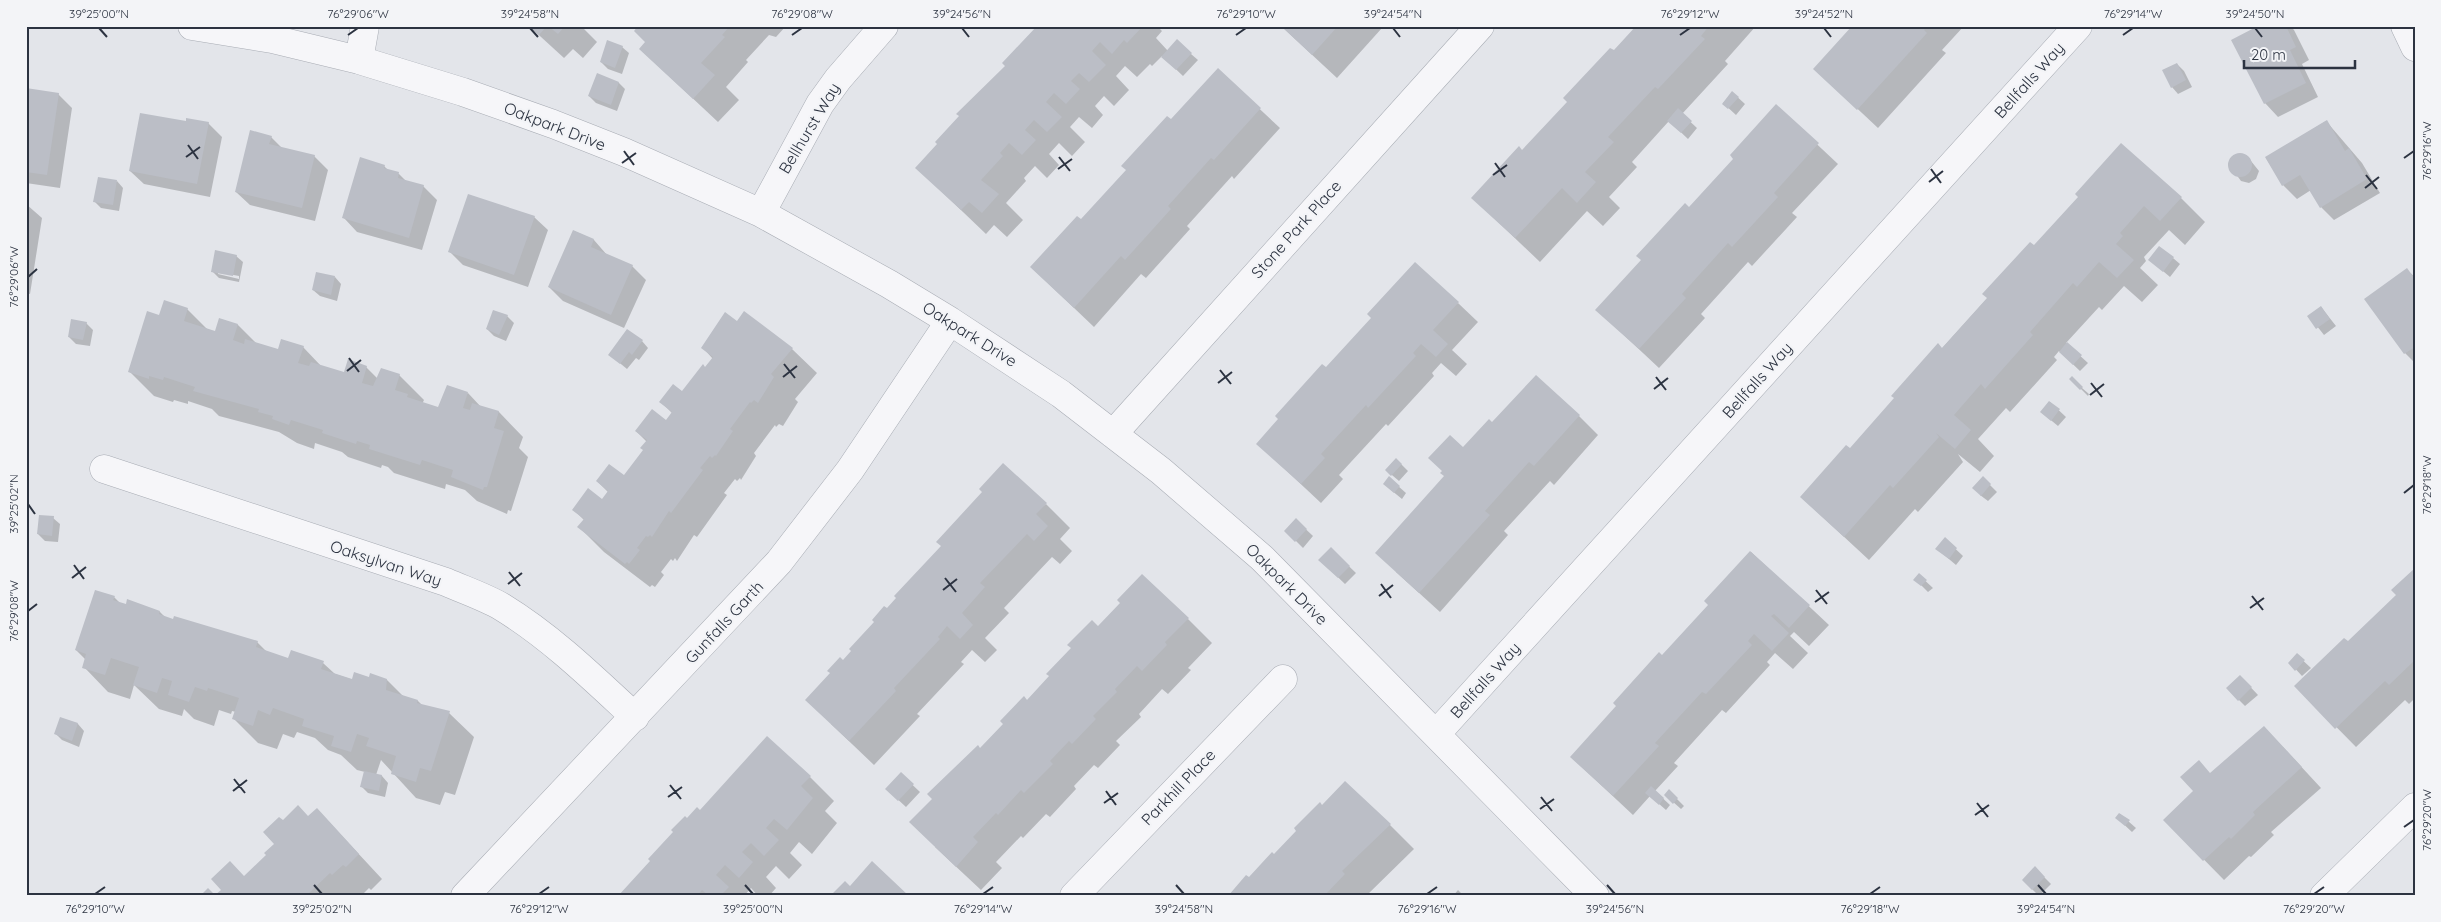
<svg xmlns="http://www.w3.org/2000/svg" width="2441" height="922" font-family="Quicksand,sans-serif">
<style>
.shadow{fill:#0003;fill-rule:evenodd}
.building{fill:#bbbec6}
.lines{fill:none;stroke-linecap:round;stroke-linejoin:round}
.minor-casing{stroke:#a8acb4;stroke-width:29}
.tertiary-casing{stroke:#a8acb4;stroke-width:29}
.minor{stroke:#f6f6f9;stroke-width:28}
.tertiary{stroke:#f6f6f9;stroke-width:28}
.ticks{fill:none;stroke:#2c3341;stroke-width:2}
.labels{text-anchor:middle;stroke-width:4.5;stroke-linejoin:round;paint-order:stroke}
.street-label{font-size:16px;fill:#2c3341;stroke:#f3f4f7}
.neatline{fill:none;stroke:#2c3341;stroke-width:2}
.ticks-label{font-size:12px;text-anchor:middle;fill:#2c3341}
</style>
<rect width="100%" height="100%" fill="#e3e5ea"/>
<path class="shadow" d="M529 26H581L597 42 583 58 573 49 564 58Z
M640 26H786L776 37 769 35 746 60 748 62 726 87 739 100 718 122 640 49 646 42Z
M1042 26H1157L1162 31 1156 38 1168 51 1191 54 1198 60 1183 76 1162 56 1152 66 1150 64 1137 77 1125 66 1116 76 1129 90 1114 106 1104 96 1095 106 1103 115 1092 128 1079 117 1070 127 1085 142 1072 156 1059 143 1049 154 1059 165 1047 178 1035 166 1024 178 1026 181 1006 203 1023 220 1007 237 994 225 986 234 917 168Z
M1281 26H1381L1382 28 1337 78Z
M1638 26H1756L1725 61 1728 64 1682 114 1697 128 1688 139 1669 121 1632 162 1637 167 1609 197 1620 208 1603 226 1587 211 1540 262 1473 198 1522 152Z
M1854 26H1964L1942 50 1946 53 1878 128 1815 69Z
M2261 26H2290L2294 30 2309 60 2302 64 2318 97 2278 117 2265 103Z
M622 47 629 53 622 74 608 69 601 62Z
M2177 64 2184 71 2192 87 2178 94 2172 87Z
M1218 70 1280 128 1234 179 1232 176 1187 226 1190 229 1146 278 1141 274 1094 327 1031 267 1081 221Z
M597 75 619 83 625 89 617 111 596 103 589 96Z
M26 89 58 94 72 108 60 188 26 183Z
M1733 93 1745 104 1736 115 1723 103Z
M1776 106 1838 164 1792 213 1797 217 1752 266 1748 262 1701 314 1705 318 1659 368 1597 310 1735 159Z
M2326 121 2362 163 2380 193 2334 220 2321 207 2311 190 2297 199 2283 185 2266 158Z
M187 122 208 123 222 137 210 197 144 184 130 171Z
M271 137 283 149 314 156 328 170 315 221 250 205 236 192Z
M2239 154 2247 156 2259 171 2256 179 2249 183 2241 181 2230 166 2232 158Z
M384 166 389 171 399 174 407 182 423 186 437 200 422 250 357 232 344 218Z
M117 181 123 188 119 211 101 208 95 202Z
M2079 197 2181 198 2205 222 2185 245 2169 230 2144 257 2146 261 2140 268 2158 285 2142 302 2124 286 2102 310 2099 307 2066 343 2088 363 2080 371 2059 351 2054 357 2057 360 2010 412 2006 408 1978 439 1994 456 1980 472 1958 454 1963 462 1918 512 1915 509 1869 560 1801 497 1850 450Z
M26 204 42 218 30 294 26 293Z
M534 217 548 230 528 287 463 265 450 252Z
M574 231 594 240 607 255 632 266 646 280 624 328 563 301 549 287Z
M236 256 243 262 239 282 219 278 212 271ZM218 272 239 276V279L218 274Z
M2173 258 2180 264 2170 277 2157 266Z
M2407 270 2415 277V363L2405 353 2366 299Z
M335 277 341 284 337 301 320 296 313 290Z
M1458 303 1478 322 1452 350 1467 364 1456 376 1441 363 1432 373 1434 376 1388 426 1386 424 1339 475 1343 479 1321 503 1258 444 1326 369Z
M2321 307 2336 326 2324 335 2309 316Z
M187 309 208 330 216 333 220 319 238 325 257 344 278 350 303 347 322 367 345 373 366 367 378 379 399 375 424 400 422 404 439 409 468 393 482 408 499 412 523 437 519 448 528 457 511 511 508 510 507 514 477 501 465 490 446 484 445 489 394 473 388 467 382 465 381 468 348 457 342 452 315 443 314 449 297 443 279 432 219 416 212 409 188 401V404L174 400 173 402 154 396 129 371 160 316Z
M744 313 792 349 817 373 795 399 798 402 783 426 779 424 776 427 775 425 754 453 756 456 741 480 740 478 737 481 735 479 724 493 727 495 697 537 694 535 677 561 675 558 673 561 671 559 661 572 664 575 655 587 652 585 650 587 604 552 579 527 584 520 573 509 602 501 608 492 597 481 624 477 644 450 647 442 636 431 666 421 672 413 661 402 682 393 713 359 703 348 737 322Z
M507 316 514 323 506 341 494 336 487 329Z
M86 323 93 330 90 346 76 344 69 337Z
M642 341 648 348 639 360 636 358 627 369 610 355Z
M2071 379 2082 388 2089 394 2088 396Z
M2050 402 2066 417 2058 426 2041 412Z
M1579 416 1598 435 1554 485 1550 481 1504 531 1508 535 1440 612 1396 572 1445 476 1463 449 1493 424Z
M1396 459 1408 471 1399 481 1386 470Z
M1389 478 1406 493 1402 499 1391 490Z
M1983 478 1997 492 1988 501 1980 495Z
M1046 504 1070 528 1060 539 1072 551 1060 564 1052 557 1004 608 1009 613 985 638 997 650 985 662 972 650 961 662 964 664 917 714 920 716 874 765 831 724 844 662 887 610Z
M53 518 60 524 58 542 45 541 38 534Z
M1296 520 1313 536 1303 548 1286 531Z
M1945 539 1963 556 1956 565 1937 549Z
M1331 549 1356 573 1345 584 1320 560Z
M1751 552 1829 625 1809 646 1794 632 1790 636 1808 653 1793 669 1775 653 1767 662 1770 665 1726 713 1722 710 1674 763 1678 766 1655 791 1670 805 1666 810 1650 796 1633 815 1571 757 1710 605Z
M2415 569V698L2409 704 2405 700 2356 747 2296 686 2348 643 2397 595Z
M1919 575 1933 588 1928 592 1915 579Z
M114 597 120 603 127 605 128 601 160 612 166 618 257 642 267 652 289 659 323 663 335 674 353 680H387L404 697 418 701 422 705 449 713 474 737 455 795 445 792 440 805 416 798 381 760 376 775 382 776 388 783 385 797 368 793 361 786 365 772 357 770 341 755 328 750 315 738 297 732 294 738 283 734 277 749 258 743 234 719 236 712 232 711 231 714 219 710 214 726 194 719 184 709 182 716 159 709 134 685 130 699 108 692 84 667 86 660 76 650Z
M1188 619 1212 643 1188 668 1191 670 1168 694 1162 689 1139 714 1141 717 1116 741 1120 745 1098 768 1094 765 1074 786 1076 789 1050 817 1046 814 1023 838 1021 836 996 862 1002 868 981 890 935 847 980 749 1098 628Z
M2297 655 2311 668 2302 676 2290 663Z
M2240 676 2258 695 2245 706 2227 688Z
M61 719 78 724 84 731 79 747 62 740 56 734Z
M2283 747 2321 788 2271 832 2274 835 2251 857 2249 856 2224 880 2165 820 2211 774Z
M901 774 920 792 906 807 893 795Z
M810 777 834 801 825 811 837 823 812 854 799 842 790 853 802 865 789 879 776 866 766 877 776 888 769 896H758L751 888 744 896H620L687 820 700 811Z
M1669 791 1684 806 1681 809 1672 801Z
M1323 806 1390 825 1414 849 1366 896H1229L1274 856Z
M317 809 382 879 371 890 369 888 361 896H217L245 878 268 855 276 844 283 822 308 817Z
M2120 814 2136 828 2132 832 2117 818Z
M2035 868 2051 884 2039 896 2023 880Z
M1458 890 1464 896H1453Z"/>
<path class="building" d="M530 26H547L539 35Z
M548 26H565L558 34Z
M638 26H730L722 35 725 37 701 63 715 75 693 99 639 49 645 42 634 31Z
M1037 26H1143L1127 43 1124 40 1112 54 1100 42 1092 51 1106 65 1089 82 1079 73 1071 81 1080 89 1066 104 1054 93 1046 102 1062 117 1047 132 1034 120 1025 130 1036 140 1022 155 1009 143 1000 153 1003 156 981 180 999 194 982 213 969 202 961 210 915 168 937 144 935 142 959 116 956 114 1005 66 1002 63Z
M1281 26H1338L1312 55Z
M1636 26H1709L1701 36 1705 39 1658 89 1655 87 1608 137 1614 142 1585 172 1596 182 1577 203 1562 188 1515 238 1471 198 1519 146 1522 150 1567 102 1563 98 1610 48 1614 50Z
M1852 26H1927L1924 30 1927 33 1857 110 1813 69Z
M2258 26H2286L2296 47 2290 50 2306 83 2264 104 2231 40Z
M1177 39 1192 53 1176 70 1161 57Z
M607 40 623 46 615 68 600 62Z
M2177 63 2186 80 2171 88 2162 70Z
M1218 68 1261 108 1214 160 1211 158 1168 206 1171 209 1125 260 1121 256 1074 308 1030 267 1077 216 1081 219 1126 170 1121 166 1167 116 1171 119Z
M597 73 619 82 611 105 588 96Z
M26 88 59 93 47 175 26 172Z
M1732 91 1739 97 1728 109 1722 104Z
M1776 104 1819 143 1774 193 1778 197 1732 247 1728 243 1682 294 1686 298 1639 349 1595 310 1641 260 1636 256 1685 203 1689 207 1733 159 1730 155Z
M1678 108 1692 121 1681 133 1667 121Z
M140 113 186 121V118L209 122 197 184 129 171Z
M2327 120 2345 151 2349 148 2367 179 2320 208 2300 175 2282 186 2265 157Z
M250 130 272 136 269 144 315 155 302 208 235 192Z
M2121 143 2182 197 2160 221 2144 206 2120 233 2123 236 2116 244 2134 260 2117 278 2099 262 2077 287 2073 283 2030 332 2033 335 1985 389 1981 384 1954 415 1971 430 1955 449 1936 433 1939 437 1893 488 1890 485 1844 537 1800 497 1846 445 1850 448 1894 398 1891 396 1938 343 1942 348 1987 298 1982 294 2030 242 2034 245 2078 197 2075 194Z
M2228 165a12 12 0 1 1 24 0a12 12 0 1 1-24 0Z
M360 157 385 165 384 168 399 172 398 178 424 185 409 238 342 218Z
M98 177 117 180 113 205 93 202Z
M468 194 535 216 514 275 448 252Z
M573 230 594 239 591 247 633 265 611 315 548 287Z
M2159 246 2174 257 2163 272 2148 260Z
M215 250 237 255 233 276 211 272Z
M1415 262 1459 302 1433 330 1448 344 1436 357 1421 344 1413 353 1416 356 1368 408 1366 405 1321 454 1325 458 1301 484 1256 444 1278 419 1275 416 1322 364 1326 367 1371 318 1367 314Z
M2407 268 2415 279V347L2404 354 2364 299Z
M316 272 335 276 331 295 312 290Z
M164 300 188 308 184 321 215 331 219 318 238 324 233 340 244 344 245 339 278 349 281 339 304 346 298 363 309 366 311 362 344 372 348 359 367 366 362 383 373 386 381 368 400 374 395 390 408 394 407 397 438 407 447 385 468 392 463 408 470 410 472 403 499 411 494 428 504 431 487 487H484L483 490 451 477 453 470 422 460 420 465 369 449 370 445 357 441 356 444 322 433 323 430 291 420 289 425 272 419 273 416 258 412 259 409 193 391 195 387 164 377 163 380 149 376V379L128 372 147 311 159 315Z
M2321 306 2330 319 2316 329 2307 316Z
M493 310 508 315 499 335 486 329Z
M744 311 793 348 771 374 774 377 758 403 754 400 751 403 750 402 730 429 733 431 716 456 715 455 712 458 710 456 700 468 703 470 671 513 669 511 652 537 650 535 648 537 646 536 637 548 640 550 629 564 627 562 625 564 577 527 584 519 572 510 588 488 602 499 608 491 596 481 609 464 624 475 643 450 640 448 647 440 635 431 652 409 666 420 672 412 659 402 673 384 682 391 703 364 705 367 713 357 701 348 725 312 737 321Z
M71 319 87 322 83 340 68 337Z
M627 329 643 340 632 355 629 352 620 364 608 355Z
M2067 342 2082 355 2073 365 2059 352Z
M1536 375 1580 415 1534 466 1529 462 1485 511 1490 515 1419 593 1375 553 1444 476 1440 473 1442 471 1428 458 1450 435 1463 447 1489 419 1492 422Z
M2072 376 2083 387 2080 390 2069 379Z
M2049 401 2060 409 2051 421 2040 412Z
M1396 458 1402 464 1391 476 1385 470Z
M1003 463 1047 503 1036 514 1048 526 1034 541 1027 534 980 583 985 587 962 613 973 625 960 639 947 626 938 637 940 639 894 688 896 691 849 741 805 700 830 673 827 671 840 657 843 660 851 651 849 649 874 622 872 620 884 606 887 608 896 598 894 596 941 546 936 542 982 492 979 489Z
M1389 476 1400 486 1394 493 1383 484Z
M1983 476 1991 484 1981 496 1972 488Z
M39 515 54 516 52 536 37 534Z
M1296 518 1307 529 1295 542 1284 531Z
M1945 537 1957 548 1949 559 1935 549Z
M1331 547 1350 566 1338 578 1318 560Z
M1750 551 1810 605 1789 628 1774 614 1771 616 1789 633 1772 651 1754 634 1748 641 1752 645 1706 694 1702 692 1655 743 1659 746 1613 796 1570 757 1616 706 1613 703 1659 652 1662 655 1708 605 1704 601Z
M2415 568V660L2389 685 2385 681 2335 729 2294 686 2344 638 2348 641 2396 595 2391 590Z
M1919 573 1927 580 1921 586 1913 580Z
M1142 574 1189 618 1165 642 1167 645 1142 671 1137 666 1115 689 1117 692 1093 716 1096 719 1072 744 1069 741 1050 761 1053 764 1024 793 1021 790 998 815 996 813 973 837 978 842 956 867 909 822 932 799 927 794 978 745 980 748 1003 724 1000 721 1024 696 1027 700 1049 676 1046 674 1071 648 1067 645 1092 620 1098 626 1120 603 1117 600Z
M95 590 115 596 113 600 126 604 127 599 160 611 159 614 173 619 174 616 258 641 256 647 288 658 291 650 324 661 321 669 352 679 354 672 369 677 370 673 387 679 386 690 418 700 417 703 450 711 431 771 420 768 416 782 391 774 396 756 366 746 369 738 357 734 351 752 331 746 334 736 302 726 304 719 273 708 270 715 258 710 253 726 232 719 239 698 208 688 207 691 195 687 189 702 168 695 172 681 162 678 157 693 133 685 139 667 111 658 105 675 82 668 86 654 75 650Z
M2297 653 2305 660 2295 671 2288 663Z
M2240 675 2252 687 2238 701 2226 688Z
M60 717 78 723 72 741 54 734Z
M2264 726 2302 767 2253 812 2255 815 2231 839 2229 837 2203 861 2163 820 2193 791 2180 777 2199 760 2210 773Z
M767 736 811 776 801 786 813 798 787 830 774 819 766 828 779 840 764 856 751 843 742 852 753 862 739 878 725 865 716 875 729 887 720 896H709L702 890 697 896H618L650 861 648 859 673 832 671 830 685 816 687 818 697 807 700 810Z
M364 771 382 775 379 791 360 787Z
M901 772 914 784 898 801 885 789Z
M1345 781 1391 824 1342 871 1345 874 1324 896H1228L1246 875 1249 877 1272 852 1274 854 1296 831 1294 828 1320 802 1322 805Z
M1651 786 1664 798 1659 805 1645 793Z
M1669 789 1678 798 1673 804 1664 795Z
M298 805 308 816 317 808 359 854 346 867 343 865 332 875 330 873 306 896H200L208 888 215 895 221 890 211 879 230 861 244 876 266 855 264 853 274 844 263 832 279 817 283 820Z
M2119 813 2130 820 2125 826 2115 818Z
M872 861 909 896H830L845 881 850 886Z
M2035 866 2045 877 2032 890 2022 880Z"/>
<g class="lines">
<defs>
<path id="minor" d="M192 26 272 39 359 60 463 92 553 124 624 152 761 213 889 284 950 321 1061 394 1161 471 1262 558 1595 896
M359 60 365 26
M761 213 820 104 838 79 884 26
M1113 434 1480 26
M104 469 446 582C464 590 485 597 502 607 551 637 593 678 635 717
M1436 734 2078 26
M465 896 779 562 850 470 950 321
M1074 896 1283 679
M2324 896 2415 807"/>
<path id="tertiary" d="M2405 26 2415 47"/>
</defs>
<use href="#minor" class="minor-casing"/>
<use href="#tertiary" class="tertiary-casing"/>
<use href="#minor" class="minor"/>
<use href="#tertiary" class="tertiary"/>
</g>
<path class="ticks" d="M99 28 107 37M530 28 538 37M962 28 969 37M1393 28 1400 37M1824 28 1831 37M2255 28 2262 37M348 35 358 28M792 35 802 28M1236 35 1246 28M1680 35 1690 28M2123 35 2133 28M188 145 198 159M624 151 634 165M186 157 200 147M1059 157 1070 171M2404 158 2414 151M622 163 636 153M1495 163 1505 177M1058 169 1072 159M1931 169 1941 183M1493 175 1507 165M2366 175 2377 189M1929 182 1943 171M2365 188 2379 177M28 277 37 269M349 358 359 372M784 364 795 378M1220 370 1231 384M347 371 361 360M783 377 797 366M1656 377 1666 390M1218 383 1232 372M2091 383 2102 397M1654 389 1668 378M2090 395 2104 384M2404 493 2414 485M28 504 35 514M74 565 84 579M509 572 520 586M72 578 86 567M945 578 956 592M508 584 522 573M1381 584 1391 598M943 590 957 579M1816 590 1827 604M1379 596 1393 585M2252 596 2263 610M1815 602 1829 592M2250 608 2264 598M28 611 37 604M234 779 245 793M670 785 681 799M233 791 247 780M1106 791 1116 805M668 797 682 787M1541 797 1552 811M1104 803 1118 793M1977 803 1988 817M1540 809 1554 799M1975 815 1989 805M2404 827 2414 820M314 885 322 894M745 885 753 894M1176 885 1184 894M1607 885 1615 894M2038 885 2046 894M95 894 105 887M539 894 549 887M983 894 993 887M1427 894 1437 887M1870 894 1880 887M2314 894 2324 887"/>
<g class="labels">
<g class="street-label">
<text transform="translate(2029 80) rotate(-48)" y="6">Bellfalls Way</text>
<text transform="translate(555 126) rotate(21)" y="6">Oakpark Drive</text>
<text transform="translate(809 128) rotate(-59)" y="6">Bellhurst Way</text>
<text transform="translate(1296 229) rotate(-48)" y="6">Stone Park Place</text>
<text transform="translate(970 334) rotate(32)" y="6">Oakpark Drive</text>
<text transform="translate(1757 380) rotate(-48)" y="6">Bellfalls Way</text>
<text transform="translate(386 563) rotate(18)" y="6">Oaksylvan Way</text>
<text transform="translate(1287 584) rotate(45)" y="6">Oakpark Drive</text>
<text transform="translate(724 622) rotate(-47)" y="6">Gunfalls Garth</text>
<text transform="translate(1485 680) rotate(-48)" y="6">Bellfalls Way</text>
<text transform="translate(1178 787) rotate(-46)" y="6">Parkhill Place</text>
</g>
</g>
<rect width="2441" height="922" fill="none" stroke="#f3f4f7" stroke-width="55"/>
<path d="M2244 60v8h111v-8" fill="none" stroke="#2c3341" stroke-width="2.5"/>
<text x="2251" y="60" font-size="15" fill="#2c3341" stroke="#f3f4f7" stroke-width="4" paint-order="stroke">20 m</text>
<rect x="28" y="28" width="2386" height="866" class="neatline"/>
<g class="ticks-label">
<text x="99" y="18">39°25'00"N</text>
<text x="358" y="18">76°29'06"W</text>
<text x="530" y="18">39°24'58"N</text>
<text x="802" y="18">76°29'08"W</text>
<text x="962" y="18">39°24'56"N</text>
<text x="1246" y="18">76°29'10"W</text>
<text x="1393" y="18">39°24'54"N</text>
<text x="1690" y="18">76°29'12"W</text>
<text x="1824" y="18">39°24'52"N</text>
<text x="2133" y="18">76°29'14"W</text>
<text x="2255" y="18">39°24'50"N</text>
<text transform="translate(2427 151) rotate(-90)" y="4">76°29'16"W</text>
<text transform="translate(14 277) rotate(-90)" y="4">76°29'06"W</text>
<text transform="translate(2427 485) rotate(-90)" y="4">76°29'18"W</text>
<text transform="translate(14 504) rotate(-90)" y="4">39°25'02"N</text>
<text transform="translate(14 611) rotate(-90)" y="4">76°29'08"W</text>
<text transform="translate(2427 820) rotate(-90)" y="4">76°29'20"W</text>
<text x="95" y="913">76°29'10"W</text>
<text x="322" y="913">39°25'02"N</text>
<text x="539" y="913">76°29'12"W</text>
<text x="753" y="913">39°25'00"N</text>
<text x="983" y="913">76°29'14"W</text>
<text x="1184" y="913">39°24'58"N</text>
<text x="1427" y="913">76°29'16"W</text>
<text x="1615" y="913">39°24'56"N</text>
<text x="1870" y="913">76°29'18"W</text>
<text x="2046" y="913">39°24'54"N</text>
<text x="2314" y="913">76°29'20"W</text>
</g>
</svg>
